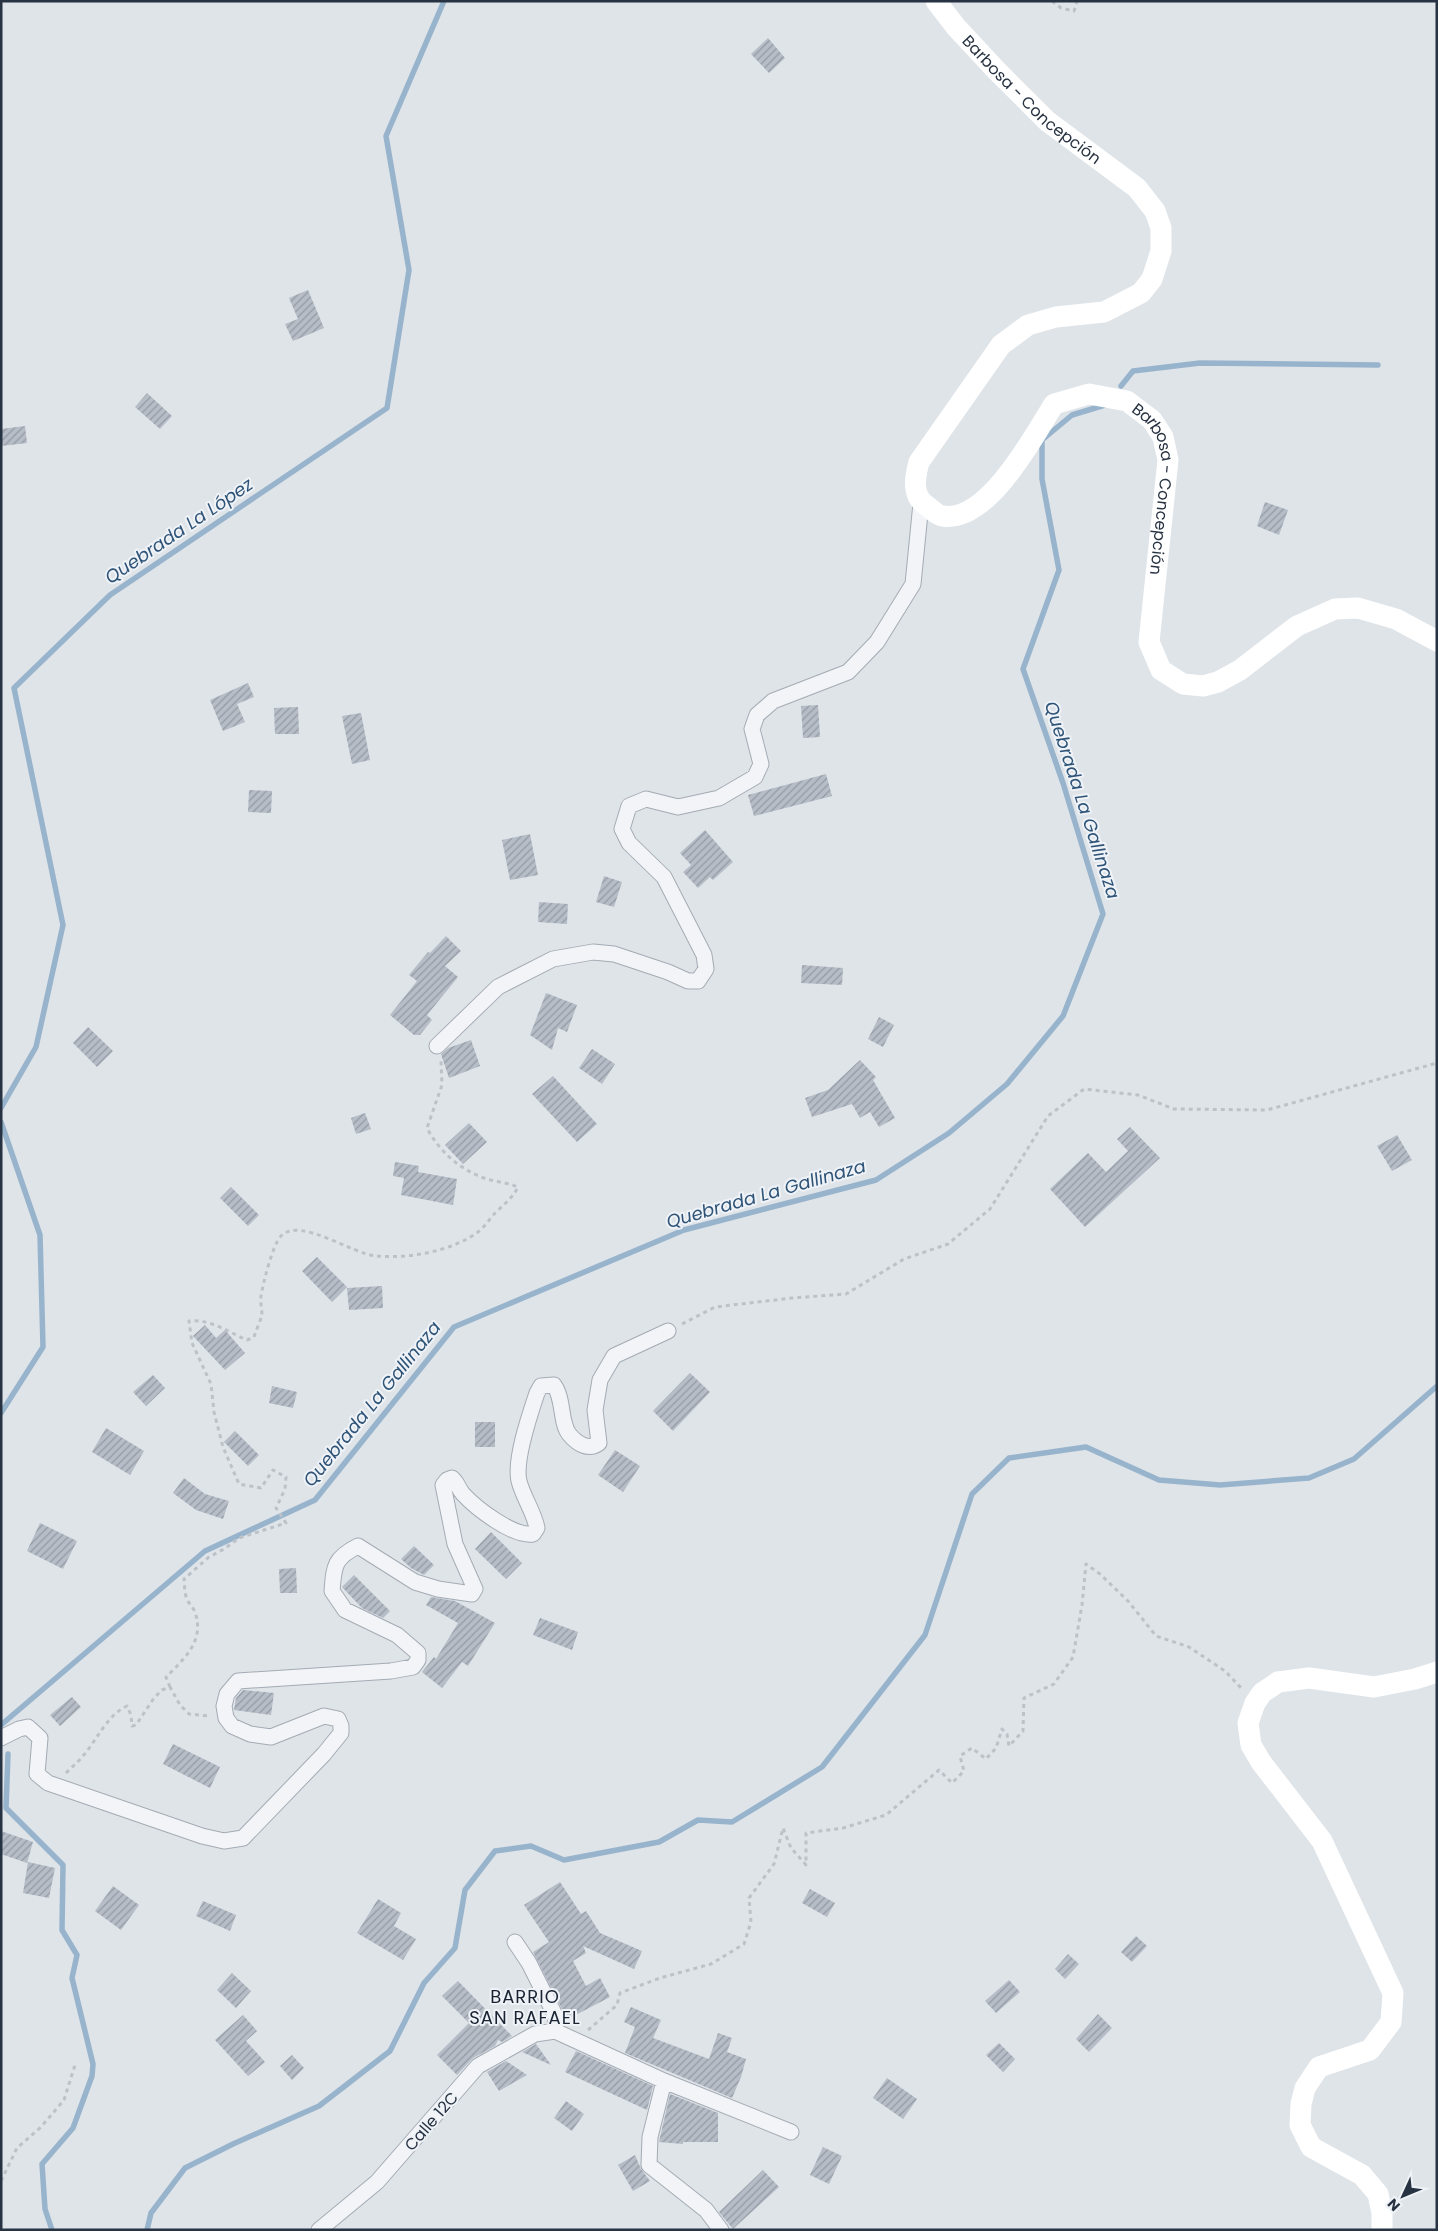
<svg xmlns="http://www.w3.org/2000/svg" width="1438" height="2231" font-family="Poppins,sans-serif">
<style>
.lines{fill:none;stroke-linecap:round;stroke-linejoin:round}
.stream{stroke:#98b4cc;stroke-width:5.5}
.building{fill:url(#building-hatch)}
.minor-casing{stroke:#a4abb4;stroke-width:17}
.path{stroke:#bdc2c8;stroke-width:3;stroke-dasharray:4 4;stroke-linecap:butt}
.minor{stroke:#f2f4f7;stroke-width:15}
.secondary{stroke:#fff;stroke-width:21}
.labels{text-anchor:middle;stroke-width:4;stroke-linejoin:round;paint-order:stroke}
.street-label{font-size:16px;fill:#273242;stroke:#eff3f7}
.water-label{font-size:18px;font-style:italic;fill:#2f5478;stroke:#eff3f7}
.neighbourhood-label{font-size:18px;letter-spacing:1px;fill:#192332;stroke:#eff3f7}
</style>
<defs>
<pattern id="building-hatch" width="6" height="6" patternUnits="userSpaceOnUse" patternTransform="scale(1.25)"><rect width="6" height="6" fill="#b6bdc7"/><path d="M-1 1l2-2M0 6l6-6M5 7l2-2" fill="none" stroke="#949aa3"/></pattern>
</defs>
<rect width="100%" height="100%" fill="#dfe4e9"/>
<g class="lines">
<path class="stream" d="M1121 386 1133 371 1200 363 1378 365
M1 1108 36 1047 63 925 14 688 110 595 387 408 409 270 386 136 444 1
M1 1122 40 1235 43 1347 1 1413
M1 1725 205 1551 315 1500 454 1327 684 1230 876 1180 949 1133 1007 1084 1063 1016 1103 914 1063 783 1023 669 1059 570 1042 479V440L1072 415 1105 405
M8 1754 6 1808 63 1865 62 1930 77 1955 72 1978 93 2064 92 2076 73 2128 42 2164 45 2209 52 2230
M147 2230 151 2213 185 2168 233 2144 319 2106 390 2051 424 1983 455 1948 465 1890 495 1851 531 1846 564 1860 659 1842 698 1820 732 1822 822 1767 925 1635 972 1494 1009 1458 1086 1447 1159 1480 1220 1485 1309 1478 1354 1459 1437 1386"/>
</g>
<path class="building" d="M768 38 785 58 769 73 751 54Z
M308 290 324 328 293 341 285 324 298 319 289 298Z
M147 393 172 416 160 429 135 407Z
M25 426 27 443 1 446V429Z
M1265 502 1288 510 1279 535 1257 526Z
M248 683 254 697 237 704 245 722 223 731 210 700Z
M818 705 820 737 803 738 801 706Z
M298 707 299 734H275L274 708Z
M361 713 370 760 352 764 342 716Z
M826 774 832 796 754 816 748 795Z
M249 790 272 791 271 813 248 812Z
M705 830 733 862 713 880 710 877 698 888 683 872 691 865 680 853Z
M530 834 538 875 510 880 502 840Z
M604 876 622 882 614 907 596 902Z
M539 902 568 904 567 924 538 922Z
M446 936 461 951 445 966 458 977 427 1015 432 1020 420 1035H414L390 1015 417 981 409 975 428 952 430 953Z
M802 965 843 968 842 985 801 983Z
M546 993 577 1005 567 1032 558 1028 552 1050 530 1035Z
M879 1017 894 1025 883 1047 868 1039Z
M88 1027 113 1051 97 1067 73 1043Z
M471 1040 480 1066 449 1078 441 1054 448 1048Z
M592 1049 615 1064 602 1084 579 1068Z
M860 1060 876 1077 873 1080 895 1118 879 1127 870 1112 860 1118 852 1104 812 1117 805 1098 828 1090Z
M553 1076 597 1124 577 1142 532 1094Z
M365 1113 371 1129 356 1134 351 1118Z
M469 1123 487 1142 463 1164 445 1145Z
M1130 1127 1160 1158 1085 1227 1050 1189 1088 1153 1106 1172 1128 1151 1117 1139Z
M1397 1135 1412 1160 1392 1171 1377 1146Z
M395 1162 419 1166 418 1172 457 1179 453 1205 401 1195 404 1178 393 1176Z
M231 1187 259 1215 248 1226 220 1198Z
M317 1257 347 1287 332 1302 302 1271Z
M382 1286 383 1308 349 1310 347 1288Z
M205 1325 216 1338 225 1330 245 1353 225 1370 193 1336Z
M690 1373 710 1392 673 1431 653 1411Z
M153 1375 165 1388 146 1406 133 1392Z
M272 1386 297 1392 293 1408 269 1403Z
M475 1422H495V1447H475Z
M106 1428 144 1451 130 1475 92 1452Z
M235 1431 259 1455 248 1466 224 1442Z
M615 1450 640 1466 623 1492 598 1475Z
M184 1478 205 1494 229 1501 223 1519 196 1510 173 1493Z
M40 1523 77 1541 63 1569 27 1551Z
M491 1532 522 1563 506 1579 475 1549Z
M414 1546 434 1565 424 1575 411 1568 401 1559Z
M296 1568 297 1593H280L279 1569Z
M354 1575 390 1611 383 1618 362 1608 342 1587Z
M431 1597 455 1601 495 1623 468 1666 462 1662 442 1688 422 1672 434 1657 436 1659 458 1623 426 1605Z
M540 1618 578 1632 572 1650 533 1635Z
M243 1690 274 1693 271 1715 234 1710 236 1698Z
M72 1697 81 1707 60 1726 50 1715Z
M173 1744 220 1767 210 1788 163 1764Z
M1 1831 33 1842 27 1863 1 1854Z
M28 1862 55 1868 49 1898 23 1893Z
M560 1882 581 1914 586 1911 600 1933 642 1951 634 1969 583 1946 586 1953 573 1961 586 1986 600 1978 610 1997 566 2020 564 2013 533 1952 549 1942 524 1905Z
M113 1886 139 1905 121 1930 95 1911Z
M810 1889 835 1903 827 1917 802 1903Z
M378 1899 401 1913 394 1926 416 1939 403 1960 357 1933Z
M203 1901 236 1915 230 1931 196 1916Z
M1136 1936 1147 1946 1132 1962 1121 1952Z
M1068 1954 1079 1964 1065 1979 1055 1969Z
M232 1973 251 1991 236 2008 217 1990Z
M1009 1980 1020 1992 996 2013 985 2001Z
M458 1981 512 2036 502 2042 498 2040 495 2046 473 2058 457 2075 437 2055 469 2023 442 1996Z
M631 2007 661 2020 653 2038 709 2059 718 2033 732 2038 727 2052 746 2059 741 2077 732 2098 625 2053 635 2027 624 2022Z
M1098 2014 1112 2028 1089 2052 1076 2039Z
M243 2015 257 2031 246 2041 265 2062 248 2076 215 2040Z
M999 2043 1015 2059 1003 2072 986 2055Z
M536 2044 551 2065 522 2052Z
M576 2051 653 2086 647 2110 565 2072Z
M292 2055 304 2068 292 2080 280 2066Z
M506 2061 527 2075 499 2091 487 2072Z
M887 2078 917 2099 903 2119 873 2098Z
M670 2094 718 2113V2142H683V2144L659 2142Z
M566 2101 584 2114 572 2131 554 2118Z
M823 2147 842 2156 829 2184 810 2175Z
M635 2155 641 2169 650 2181 633 2191 618 2165Z
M763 2170 779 2187 733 2229 719 2212Z"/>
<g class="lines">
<defs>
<path id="minor" d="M437 1046 498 987 553 959 593 952 614 954 668 972 688 981H698L706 969 704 955 664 877 629 843 622 829 629 806 646 799 678 807 719 798 755 777 761 764 752 729 757 715 773 701 848 672 877 642 913 584 921 503
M1 1738 19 1729 28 1727 40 1738 37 1774 48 1783 202 1836 224 1841 243 1838 324 1754 341 1733V1726L338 1719 324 1716 271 1737 250 1734 232 1726 226 1718 224 1706 227 1694 238 1681 391 1671 413 1667 418 1660V1653L397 1635 345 1610 332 1591C334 1566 334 1558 358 1546L415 1582 438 1589 472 1594 475 1589 455 1544 443 1485 447 1480 452 1478C458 1483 458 1488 463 1494 476 1508 513 1537 533 1534L537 1528C534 1512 523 1497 519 1481 514 1460 530 1414 537 1393L541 1386 554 1385C564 1399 560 1422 569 1434 577 1444 589 1451 599 1443L595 1410 600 1380 614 1356 668 1331
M515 1942 529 1963 556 2017 555 2031
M555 2031 664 2081 791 2132
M664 2081 650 2137 649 2165 706 2210 721 2230
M319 2230 377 2182 478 2066 535 2034 555 2031"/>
</defs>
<use href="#minor" class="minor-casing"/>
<path class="path" d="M1052 1 1061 8 1074 11 1077 1
M682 1324 715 1307 792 1298 846 1294 904 1259 948 1244 990 1209 1048 1116 1084 1089 1138 1095 1174 1109 1267 1110 1437 1063
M170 1687 166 1677C184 1659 205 1641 195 1612 193 1607 189 1604 187 1599 184 1593 185 1585 184 1579L209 1557 224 1549 239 1538 286 1523 276 1508 285 1489 286 1477 273 1470 261 1488 239 1484 223 1447 214 1412 211 1384 192 1343 189 1321C211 1319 228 1332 247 1340L254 1337C256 1330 260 1322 262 1315 262 1309 260 1302 261 1296 263 1283 273 1244 281 1236 300 1216 353 1255 377 1256 409 1259 452 1251 478 1232 485 1227 490 1218 496 1212 505 1204 513 1197 518 1187 506 1182 495 1182 484 1178 459 1169 439 1151 427 1128L442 1085 441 1061
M66 1773C72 1767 78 1762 83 1756 97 1740 107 1715 127 1706L131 1715 132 1726 136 1725 154 1698 162 1690 170 1687 180 1705 189 1714 209 1716
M588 2030 617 2005 620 1993 660 1978 711 1964 744 1944 751 1922 749 1898 774 1864 783 1828 791 1848 806 1865V1833L843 1828 886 1815 939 1770 952 1783 964 1771 960 1756 972 1748 986 1759 996 1748 1002 1729 1007 1734 1009 1746 1023 1731 1024 1698 1054 1684 1073 1657 1082 1605 1086 1564 1100 1574 1128 1601 1156 1636 1189 1647 1225 1671 1243 1690
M1 2181 17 2148 41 2127 64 2100 75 2065"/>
<use href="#minor" class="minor"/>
<g class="secondary">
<path id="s1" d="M936 1 956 27 996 70 1047 121 1137 188 1155 211 1161 228V251L1152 279 1141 293 1104 312 1056 317 1028 325 1001 345 919 462C915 477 911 496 927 506 931 509 938 516 943 516 988 523 1034 436 1054 404L1089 394 1127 401 1152 420 1163 437 1168 460 1149 642 1161 670 1183 684 1203 686 1218 682 1240 670 1297 626 1335 609 1358 608 1396 619 1437 641"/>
<path d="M1382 2230V2213L1378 2194 1362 2175 1311 2147 1300 2125 1301 2104 1305 2088 1319 2067 1370 2050 1391 2022 1393 1993 1322 1841 1261 1762 1251 1745 1248 1723 1255 1703 1262 1693 1278 1682 1309 1678 1374 1687 1415 1679 1437 1672"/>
</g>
</g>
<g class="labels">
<g class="street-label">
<text dy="6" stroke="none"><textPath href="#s1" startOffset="138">Barbosa - Concepción</textPath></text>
<text dy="6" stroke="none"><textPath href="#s1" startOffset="1096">Barbosa - Concepción</textPath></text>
<text transform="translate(431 2121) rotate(-49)" y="6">Calle 12C</text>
</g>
<g class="water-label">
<text transform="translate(179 531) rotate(-34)" y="6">Quebrada La López</text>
<text transform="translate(1082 800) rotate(72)" y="6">Quebrada La Gallinaza</text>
<text transform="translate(766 1194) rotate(-16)" y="6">Quebrada La Gallinaza</text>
<text transform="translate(372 1404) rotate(-51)" y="6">Quebrada La Gallinaza</text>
</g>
<g class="neighbourhood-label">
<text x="525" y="2003">BARRIO<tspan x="525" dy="21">SAN RAFAEL</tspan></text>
</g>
</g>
<rect width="1438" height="2231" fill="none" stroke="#273242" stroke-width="5"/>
<g transform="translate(1403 2196) rotate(226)" stroke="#eff3f7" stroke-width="4" paint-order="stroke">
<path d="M0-4L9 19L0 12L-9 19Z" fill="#273242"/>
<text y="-8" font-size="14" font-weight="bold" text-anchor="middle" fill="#273242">N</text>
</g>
</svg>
